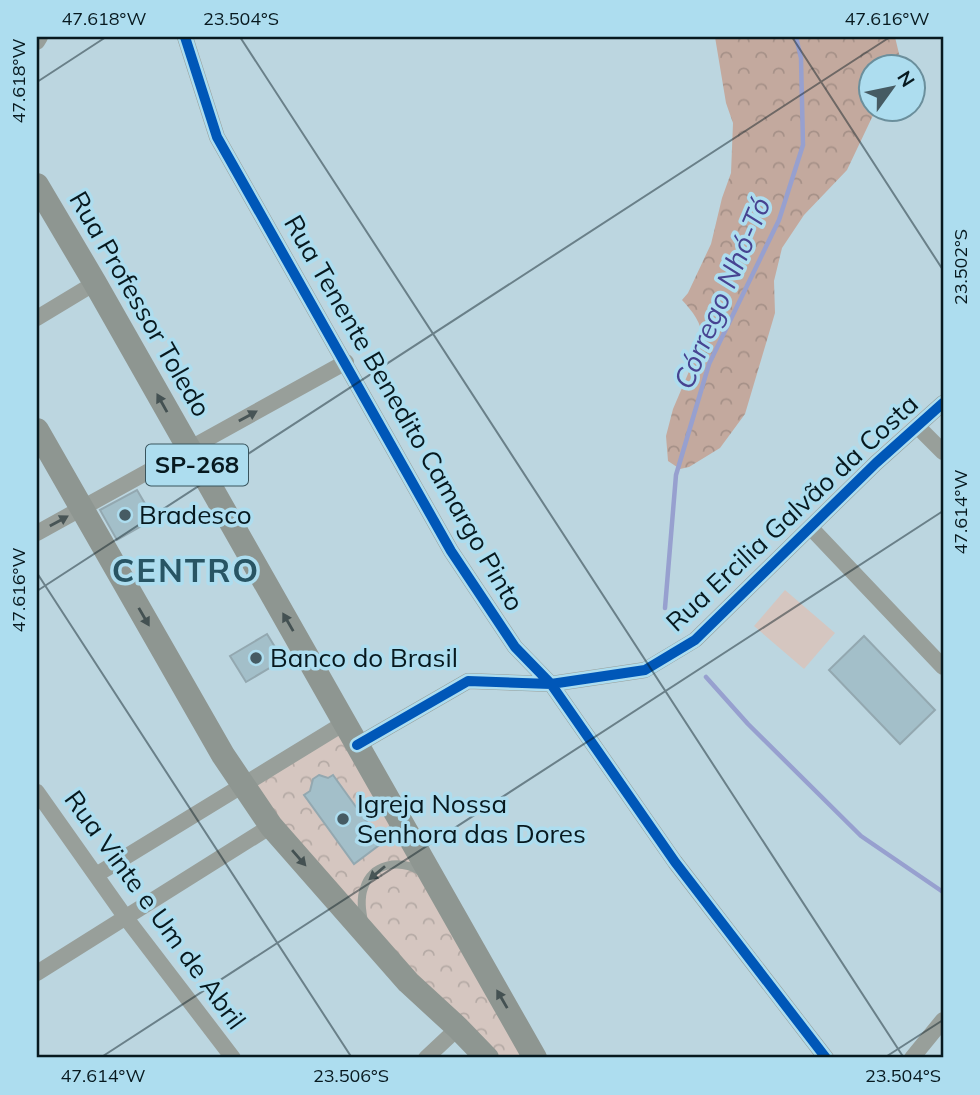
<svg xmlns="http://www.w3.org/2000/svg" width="980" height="1095" font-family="Mulish,sans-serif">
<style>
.forest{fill:url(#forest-crowns)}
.park{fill:url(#park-crowns)}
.garden{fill:#d5c6c0}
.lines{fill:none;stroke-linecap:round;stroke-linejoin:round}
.stream{stroke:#97a0cf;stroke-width:4.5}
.building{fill:#a3bfc9;stroke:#93a8b0;stroke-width:2}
.service{stroke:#989f9a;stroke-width:8}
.minor{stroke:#989f9a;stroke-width:16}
.primary{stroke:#8e9691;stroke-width:24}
.cycleway-casing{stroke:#adddef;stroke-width:15}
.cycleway{stroke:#0057b8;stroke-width:10}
.oneway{fill:#445152}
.oneway2{fill:#485556}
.ticks{fill:none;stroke:#07191f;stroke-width:2;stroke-opacity:0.45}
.poi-dot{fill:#465b63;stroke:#adddef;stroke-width:2.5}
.labels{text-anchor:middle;stroke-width:7;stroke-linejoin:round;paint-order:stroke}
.shield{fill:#adddef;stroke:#39545d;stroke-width:2}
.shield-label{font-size:24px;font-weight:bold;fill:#07191f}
.street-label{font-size:26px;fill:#07191f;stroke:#adddef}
.poi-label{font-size:26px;fill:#07191f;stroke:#adddef;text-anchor:start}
.water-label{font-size:28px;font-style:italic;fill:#474391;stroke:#adddef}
.district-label{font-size:33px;font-weight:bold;letter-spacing:2px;fill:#285564;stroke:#adddef}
.neatline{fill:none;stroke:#07191f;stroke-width:2.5}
.ticks-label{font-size:18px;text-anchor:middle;fill:#07191f}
</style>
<defs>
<pattern id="forest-crowns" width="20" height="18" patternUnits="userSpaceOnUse" patternTransform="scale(1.75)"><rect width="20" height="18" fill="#c3a99e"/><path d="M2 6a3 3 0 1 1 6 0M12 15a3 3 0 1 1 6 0" fill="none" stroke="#a69188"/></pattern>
<pattern id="park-crowns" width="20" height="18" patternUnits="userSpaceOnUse" patternTransform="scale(1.75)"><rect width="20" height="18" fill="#d5c6c0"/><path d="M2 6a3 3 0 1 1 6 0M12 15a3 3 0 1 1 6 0" fill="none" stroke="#b5aaa5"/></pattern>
</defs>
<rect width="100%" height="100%" fill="#bcd6e0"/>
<path class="forest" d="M715 37H895L901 62 900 66H872V108L876 109 847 170 804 215 782 248 774 281 775 313 745 414 720 448 689 467 680 469 668 461 666 436 673 409 702 341C703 324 693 312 682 300L688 293 711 244 722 198 731 173 733 123 726 103Z"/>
<path class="park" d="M344 727 530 1058H496L452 1018 247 786Z"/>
<path class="garden" d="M785 590 835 633 804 669 754 626Z"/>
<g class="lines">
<path class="stream" d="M665 608 676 475 709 364 779 220 803 145 801 58 796 37
M706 677 748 724 861 836 943 892"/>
</g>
<path class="building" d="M137 490 154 519 117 540 100 510Z
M267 634 283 660 246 682 230 656Z
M864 636 935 710 900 744 829 670Z
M319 775 328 778 333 775 382 843 354 864 304 795 310 791 313 779Z"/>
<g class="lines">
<path class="service" d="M364 922C362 911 360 899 364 888 372 863 399 859 420 871"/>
<path class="minor" d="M185 37 217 137 451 551 515 647 551 684 675 862 826 1058
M37 42 40 37
M37 318 95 283
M918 427 943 452
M811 528 943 667
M37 533 346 362
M357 745 468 681 551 684 645 670 695 640 876 463 943 403
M37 792 126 918 233 1058
M96 875 346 722
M37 973 271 826
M426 1058 458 1028
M912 1058 943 1020"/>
<path class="primary" d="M37 185 95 283 535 1058
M37 430 223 755 271 826 408 982 458 1028 487 1058"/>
<defs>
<path id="cycleway" d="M185 37 217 137 451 551 515 647 551 684 675 862 826 1058
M357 745 468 681 551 684 645 670 695 640 876 463 943 403"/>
</defs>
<use href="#cycleway" class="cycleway-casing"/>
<use href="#cycleway" class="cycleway"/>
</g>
<defs><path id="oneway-solid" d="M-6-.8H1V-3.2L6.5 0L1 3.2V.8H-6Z" transform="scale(1.75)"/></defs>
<g class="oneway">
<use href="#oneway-solid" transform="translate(162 403) rotate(-119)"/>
<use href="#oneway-solid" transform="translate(144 617) rotate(60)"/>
<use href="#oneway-solid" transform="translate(288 622) rotate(-120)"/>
<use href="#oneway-solid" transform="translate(299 858) rotate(49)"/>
<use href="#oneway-solid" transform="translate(502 999) rotate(-120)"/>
</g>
<g class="oneway2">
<use href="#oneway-solid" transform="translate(248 416) rotate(-29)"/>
<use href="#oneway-solid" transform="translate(59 521) rotate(-29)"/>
<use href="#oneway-solid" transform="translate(377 873) rotate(140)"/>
</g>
<path class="ticks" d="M240 37 904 1058M792 37 943 270M37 82 106 37M37 573 352 1058M37 591 890 37M100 1058 943 511M884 1058 943 1020"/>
<g class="poi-dot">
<circle cx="125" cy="515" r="7"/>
<circle cx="256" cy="658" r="7"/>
<circle cx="343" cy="819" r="7"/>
</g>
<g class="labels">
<rect class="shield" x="146" y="444.5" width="102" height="41" rx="5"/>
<g class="shield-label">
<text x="197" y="473">SP-268</text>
</g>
<g class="street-label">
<text transform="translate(140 304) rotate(60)" y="9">Rua Professor Toledo</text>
<text transform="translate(404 413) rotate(60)" y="9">Rua Tenente Benedito Camargo Pinto</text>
<text transform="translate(792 513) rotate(-43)" y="9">Rua Ercilia Galvão da Costa</text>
<text transform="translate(155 910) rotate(54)" y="9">Rua Vinte e Um de Abril</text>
</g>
<g class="poi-label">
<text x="139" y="524">Bradesco</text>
<text x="270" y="667">Banco do Brasil</text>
<text x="357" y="813">Igreja Nossa<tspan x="357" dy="30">Senhora das Dores</tspan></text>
</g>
<g class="water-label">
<text transform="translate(722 293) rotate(-67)" y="10">Córrego Nhó-Tó</text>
</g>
<g class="district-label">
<text x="186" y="582">CENTRO</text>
</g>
</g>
<rect width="980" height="1095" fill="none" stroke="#adddef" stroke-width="77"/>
<g transform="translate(892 88) rotate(57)"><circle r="33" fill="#adddef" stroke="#6b8f9c" stroke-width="2"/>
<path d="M0-5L12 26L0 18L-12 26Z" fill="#465b63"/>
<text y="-10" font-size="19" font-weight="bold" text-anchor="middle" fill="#07191f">N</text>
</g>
<rect x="38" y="38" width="904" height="1018" class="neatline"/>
<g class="ticks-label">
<text x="104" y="25">47.618°W</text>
<text x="241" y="25">23.504°S</text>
<text x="887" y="25">47.616°W</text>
<text transform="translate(19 81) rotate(-90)" y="6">47.618°W</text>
<text transform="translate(961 267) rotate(-90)" y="6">23.502°S</text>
<text transform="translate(961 512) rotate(-90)" y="6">47.614°W</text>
<text transform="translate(19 590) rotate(-90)" y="6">47.616°W</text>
<text x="103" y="1082">47.614°W</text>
<text x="351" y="1082">23.506°S</text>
<text x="903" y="1082">23.504°S</text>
</g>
</svg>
